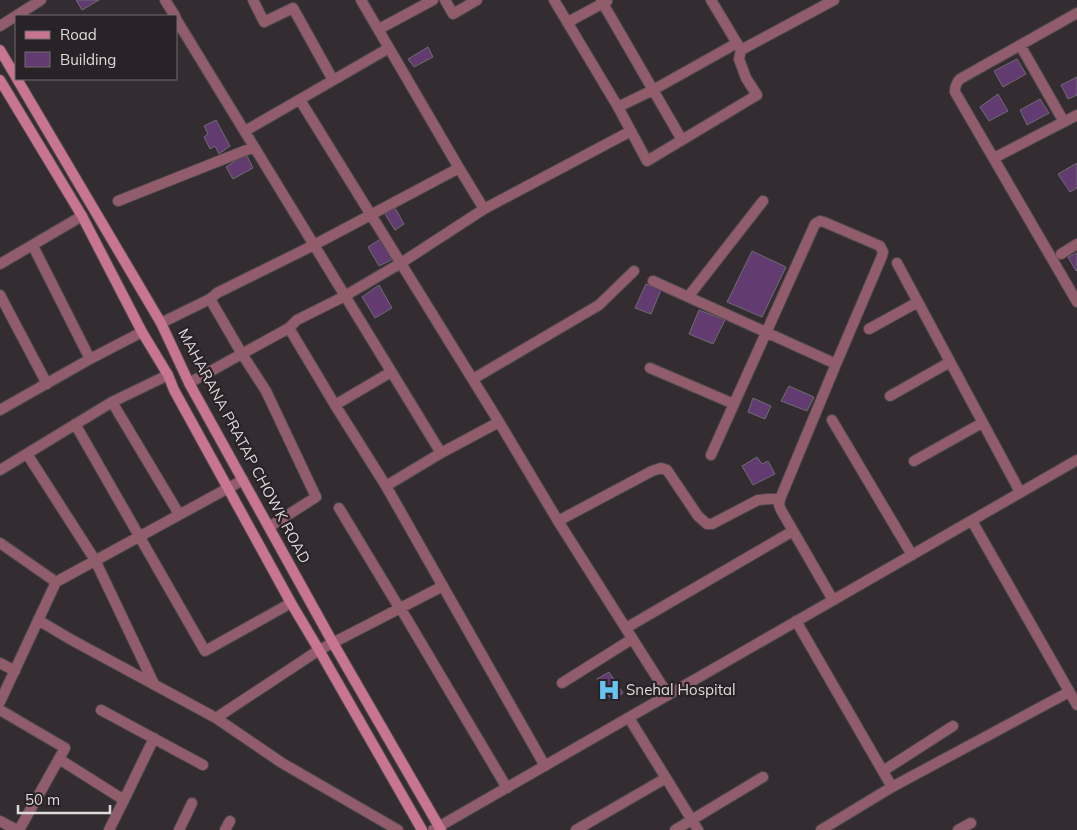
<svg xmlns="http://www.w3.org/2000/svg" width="1077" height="830" font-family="Mulish,sans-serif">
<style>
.building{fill:#623b71;stroke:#706b72}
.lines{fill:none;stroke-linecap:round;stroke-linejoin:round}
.minor-casing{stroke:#4f494d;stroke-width:12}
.tertiary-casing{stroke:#4f494d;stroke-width:12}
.secondary-casing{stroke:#4f494d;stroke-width:12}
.minor{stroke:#915d6d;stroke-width:10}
.tertiary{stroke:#915d6d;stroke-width:10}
.secondary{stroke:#c77590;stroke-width:10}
.labels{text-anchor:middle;stroke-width:4.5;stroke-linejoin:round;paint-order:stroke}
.street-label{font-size:15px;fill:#dfdbdd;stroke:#292327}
.poi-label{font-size:15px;fill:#dfdbdd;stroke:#292327;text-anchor:start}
</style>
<rect width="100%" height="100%" fill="#332d31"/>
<path class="building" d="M76 0H99L82 10Z
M428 47 433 57 414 67 408 59Z
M1017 59 1026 74 1003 87 994 71Z
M1077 77V95L1068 99 1061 85Z
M998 94 1008 111 989 121 980 107Z
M1040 99 1049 113 1027 125 1020 110Z
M216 120 230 146 219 154 215 146 210 149 204 137 208 134 204 126Z
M246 154 253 168 233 179 226 167Z
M1077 163V188L1070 192 1058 174Z
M394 206 404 224 395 230 383 211Z
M382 238 393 259 379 266 368 247Z
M752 251 786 267 762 317 727 302Z
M1077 253V270L1076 271 1068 257Z
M646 284 661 290 651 314 635 308Z
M379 285 392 308 375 318 362 297Z
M699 310 725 320 713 344 689 334Z
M789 386 814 397 807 411 781 401Z
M753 398 771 406 765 419 748 412Z
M757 457 762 464 768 461 775 474 753 485 742 466Z
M609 672 623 693 612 701 597 679Z"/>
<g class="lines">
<defs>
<path id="minor" d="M165 0 175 16
M253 0 264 22 293 8 333 80
M361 0 459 168 484 209
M445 0 453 14 477 0
M554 0 618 107 647 161 757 95 746 78 739 59 741 50
M601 0 682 140
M711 0 741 50 834 0
M1077 13 960 79C956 83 955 86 955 92L1077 302
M176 19 441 453
M568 22 607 1
M379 29 433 0
M1020 45 1064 122
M300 100 499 422
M618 107 653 90 737 43
M245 131 389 48
M994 158 1077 115
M118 201 254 147
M33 246 90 359
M1061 254 1077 244
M897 263 1020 492
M0 264 82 216
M653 281 836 364
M0 295 47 384
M688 297 763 201
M210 299 242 354 266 391 316 497 269 527
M161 323 210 299 217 293 314 245 459 168
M289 328 335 405 386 486
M869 329 918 302
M650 368 734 404
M473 379 599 305 634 271
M189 383 289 328 297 320 343 297 401 263 484 209 631 131
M890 396 950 362
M112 402 179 514
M335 405 391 372
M0 410 90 359 142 332
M832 420 912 555
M75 424 205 651 291 603
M27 454 95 560 154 684
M711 455 815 224 820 221 824 222 880 246 883 252 882 256 836 364 780 499 779 505 781 510 833 600
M914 461 982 423
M0 470 112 402 168 375
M339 508 400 609H401L507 788
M558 521 652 471 661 468 667 470 698 516 707 524H712L758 500 769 499H780
M972 521 1077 705
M0 543 56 582
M38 620 70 639 216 718
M796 621 892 787 821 830
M626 628 793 531
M0 663 15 671
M562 683 632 639
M0 702 56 582 243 480
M0 710 65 748 19 830
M101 710 203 765
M629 718 698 830
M59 759 124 800 109 830
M545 766 386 486 441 453 499 422 558 521 668 695
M883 771 953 726
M892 787 1069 692
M124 800 154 738
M0 821 17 830
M179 830 192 803
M225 830 230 821
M398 830 282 763 216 718 319 650 443 586
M576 830 666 778
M675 830 763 777
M958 830 971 823"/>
<path id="tertiary" d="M0 26 41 0
M433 830 1077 460"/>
<path id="secondary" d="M0 50 16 77
M17 79 161 323 189 383 333 643 441 830
M0 80 82 216 142 332 168 375 174 390 291 603 319 650 422 830"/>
</defs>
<use href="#minor" class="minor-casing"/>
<use href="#tertiary" class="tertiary-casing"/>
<use href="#secondary" class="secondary-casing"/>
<use href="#minor" class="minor"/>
<use href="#tertiary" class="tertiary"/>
<use href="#secondary" class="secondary"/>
</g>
<defs>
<symbol id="hospital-bare" viewBox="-9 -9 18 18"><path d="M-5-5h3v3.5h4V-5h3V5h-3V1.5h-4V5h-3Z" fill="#66c4ef" stroke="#292327" stroke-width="2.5" paint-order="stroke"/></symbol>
</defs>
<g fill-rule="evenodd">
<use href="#hospital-bare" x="593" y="674" width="32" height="32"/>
</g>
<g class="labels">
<g class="street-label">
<text transform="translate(244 446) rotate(62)" y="5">MAHARANA PRATAP CHOWK ROAD</text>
</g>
<g class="poi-label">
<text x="626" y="695">Snehal Hospital</text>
</g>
</g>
<rect x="15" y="15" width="162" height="65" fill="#292327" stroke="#726d70"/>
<rect x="25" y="31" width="25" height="8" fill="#c77590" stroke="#726d70"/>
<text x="60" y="40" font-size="15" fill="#dfdbdd">Road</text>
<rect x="25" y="52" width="25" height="15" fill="#623b71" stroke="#726d70"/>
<text x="60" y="65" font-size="15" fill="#dfdbdd">Building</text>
<path d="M18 805v8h92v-8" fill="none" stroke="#dfdbdd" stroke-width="2.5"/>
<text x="25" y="805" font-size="15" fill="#dfdbdd" stroke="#292327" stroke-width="4" paint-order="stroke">50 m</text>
</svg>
